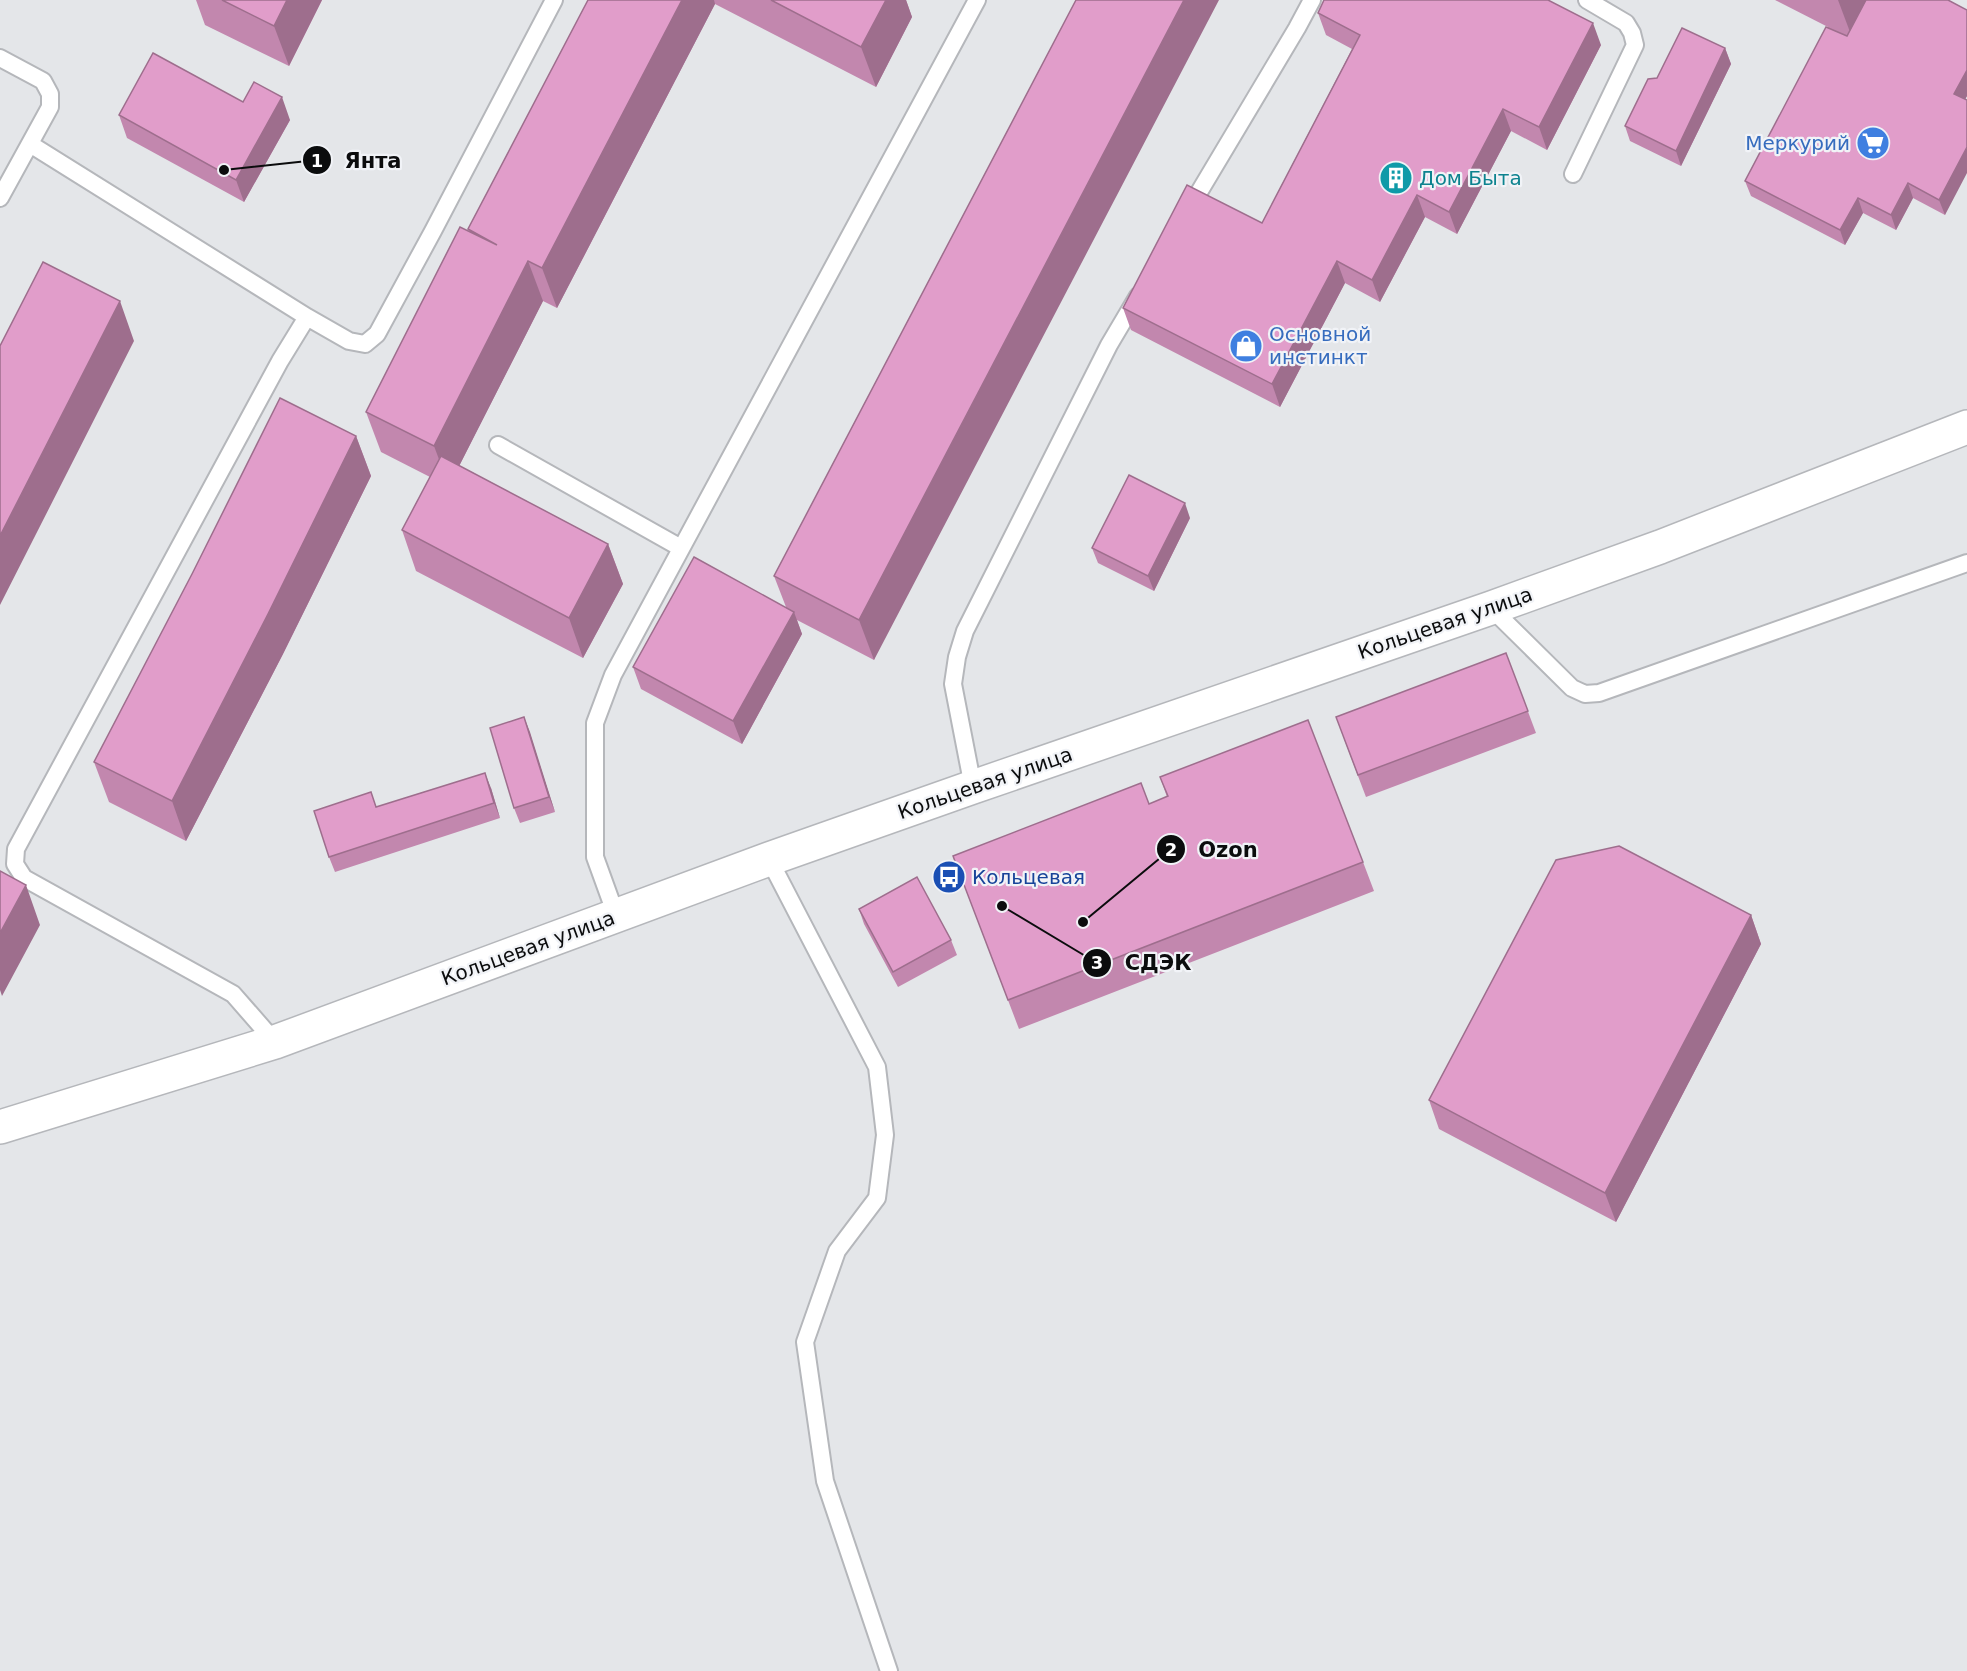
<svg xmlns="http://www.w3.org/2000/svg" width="1967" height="1671" font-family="'DejaVu Sans',sans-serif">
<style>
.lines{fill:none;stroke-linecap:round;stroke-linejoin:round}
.service-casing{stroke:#b5b7bb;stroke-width:20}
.tertiary-casing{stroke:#b5b7bb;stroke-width:36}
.service{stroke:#fff;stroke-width:16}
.tertiary{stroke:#fff;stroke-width:33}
.wall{fill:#c287ae}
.shaded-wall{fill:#9e6e8d}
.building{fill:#e19dca;stroke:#9e6e8d;stroke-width:1.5}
.labels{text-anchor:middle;stroke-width:4.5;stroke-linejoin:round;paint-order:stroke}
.shop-label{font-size:20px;fill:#366cbe;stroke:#f1f3f7;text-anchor:end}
.culture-label{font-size:20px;fill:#0d838f;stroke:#f1f3f7;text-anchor:start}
.street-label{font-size:20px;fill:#0b0c0d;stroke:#f1f3f7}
.transit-label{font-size:20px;fill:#164399;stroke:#f1f3f7;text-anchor:start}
.leader{fill:none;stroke:#0b0c0d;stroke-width:2}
.callout-dot{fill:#0b0c0d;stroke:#f1f3f7;stroke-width:2}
.mark-label{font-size:18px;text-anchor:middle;font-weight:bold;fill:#fff}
.callout-label{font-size:21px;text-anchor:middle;font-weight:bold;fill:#0b0c0d;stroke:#f1f3f7;stroke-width:4.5;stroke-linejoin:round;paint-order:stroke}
</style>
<rect width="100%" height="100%" fill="#e4e6e9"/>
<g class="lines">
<defs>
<path id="service" d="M0 58 43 81 50 94V107L0 198
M30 144 307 317
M1573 174 1635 45 1632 33 1626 23 1587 0
M1189 209 1297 28 1312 0
M498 445 681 548
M1491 608 1572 688 1585 694 1599 693 1967 563
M973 787 953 684 957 657 965 631 1109 345 1138 296
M769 859 877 1067 885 1135 877 1198 837 1251 805 1342 825 1481 889 1671
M616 915 595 857V723L613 675 977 0
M275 1042 233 994 24 878 15 864 16 849 280 361 307 317 349 341 365 344 377 334 433 231 554 0"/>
<path id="tertiary" d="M0 1127 275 1042 769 859 973 787 1491 608 1660 547 1967 427"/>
</defs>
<use href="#service" class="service-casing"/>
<use href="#tertiary" class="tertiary-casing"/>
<use href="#service" class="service"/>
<use href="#tertiary" class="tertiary"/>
</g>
<path class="wall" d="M196 0H322L289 66 205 25Z
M588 0H906L912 17 876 87 715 4 557 308 543 301 459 466 608 544 623 584 583 658 416 571 402 530 430 477 381 452 366 412 469 232 468 229Z
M1076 0 874 660 797 620 802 634 742 744 641 689 633 667 786 607 774 576Z
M1775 0H1948L1967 10V96L1965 99 1945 215 1913 198 1896 230 1863 213 1845 245 1751 196 1745 181 1828 27Z
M1318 13 1601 45 1547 150 1511 131 1457 234 1425 217 1380 302 1345 283 1280 407 1131 330 1123 308 1262 223 1352 49 1326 35Z
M1725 48 1731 64 1681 166 1630 141 1625 126 1657 78Z
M243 102 290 120 244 202 127 138 119 115Z
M356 436 371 476 283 654 186 841 109 802 94 762Z
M1190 518 1154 591 1098 563 1092 548Z
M1506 653 1536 733 1366 797 1344 739Z
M524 717 555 812 520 823 514 808Z
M1160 777 1363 862 1374 891 1019 1029 953 856 1149 804 1167 797Z
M491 788 500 818 335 872 329 857Z
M859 909 951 940 957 955 898 987 864 924Z
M1751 915 1761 944 1616 1222 1439 1129 1429 1100Z"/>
<path class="shaded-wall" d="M287 0H322L289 66 274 26Z
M682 0H714L715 4 557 308 542 268Z
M886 0H906L912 17 876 87 861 47Z
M1184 0H1219L874 660 859 620Z
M1838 0H1874L1853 40Z
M1593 23 1601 45 1547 150 1539 127Z
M1725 48 1731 64 1681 166 1676 151Z
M1967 70V96L1960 109 1954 94Z
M282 97 290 120 244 202 236 180Z
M1503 109 1511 131 1457 234 1449 212Z
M1967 147V173L1945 215 1939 200Z
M1908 183 1913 198 1896 230 1891 215Z
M1417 195 1425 217 1380 302 1372 280Z
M1858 198 1863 213 1845 245 1840 230Z
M528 261 543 301 449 486 434 446Z
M1337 261 1345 283 1280 407 1272 384Z
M120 301 134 341 0 605V536Z
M356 436 371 476 283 654 186 841 172 801Z
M1185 503 1190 518 1154 591 1148 576Z
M608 544 623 584 583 658 569 618Z
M794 612 802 634 742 744 733 721Z
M524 717 530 732 555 812 549 797Z
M485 773 491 788 500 818 494 803Z
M26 885 40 925 2 996 0 990V933Z
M1751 915 1761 944 1616 1222 1605 1193Z"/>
<path class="building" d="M222 0H287L274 26Z
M588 0H682L542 268 528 261 434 446 366 412 460 227 497 245 468 229Z
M771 0H886L861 47Z
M1076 0H1184L859 620 774 576Z
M1324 0H1548L1593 23 1539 127 1503 109 1449 212 1417 195 1372 280 1337 261 1272 384 1123 308 1187 185 1262 223 1360 35 1318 13Z
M1866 0H1948L1967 10V70L1954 94 1967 100V147L1939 200 1908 183 1891 215 1858 198 1840 230 1745 181 1826 27 1847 36Z
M1682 28 1725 48 1676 151 1625 126 1648 79 1657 78Z
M153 53 243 102 254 82 282 97 236 180 119 115Z
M43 262 120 301 0 536V346Z
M280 398 356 436 268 614 172 801 94 762 192 574Z
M441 456 608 544 569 618 402 530Z
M1129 475 1185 503 1148 576 1092 548Z
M694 557 794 612 733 721 633 667Z
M1506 653 1528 711 1358 775 1336 717Z
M524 717 549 797 514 808 490 728Z
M1308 720 1363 862 1008 1000 953 856 1141 783 1149 804 1168 796 1160 777Z
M485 773 494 803 329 857 314 811 371 792 376 807Z
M1619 846 1751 915 1605 1193 1429 1100 1556 860Z
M0 871 26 885 0 933Z
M917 877 951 940 893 972 859 909Z"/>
<defs>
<symbol id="supermarket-disc" viewBox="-11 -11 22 22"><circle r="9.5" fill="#3f7fe0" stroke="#f1f3f7"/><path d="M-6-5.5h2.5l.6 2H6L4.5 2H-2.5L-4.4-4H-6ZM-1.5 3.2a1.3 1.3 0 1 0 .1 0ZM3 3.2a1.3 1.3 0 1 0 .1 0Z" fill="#fff"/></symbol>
<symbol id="building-disc" viewBox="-11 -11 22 22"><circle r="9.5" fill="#0f9aa8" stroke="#f1f3f7"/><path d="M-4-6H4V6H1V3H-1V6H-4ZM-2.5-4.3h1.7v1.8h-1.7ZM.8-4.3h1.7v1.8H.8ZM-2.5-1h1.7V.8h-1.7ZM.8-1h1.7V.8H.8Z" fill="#fff"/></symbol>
<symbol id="shop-disc" viewBox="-11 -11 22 22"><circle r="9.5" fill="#3f7fe0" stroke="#f1f3f7"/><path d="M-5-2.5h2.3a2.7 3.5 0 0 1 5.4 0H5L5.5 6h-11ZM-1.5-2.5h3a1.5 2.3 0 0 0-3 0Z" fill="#fff"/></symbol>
<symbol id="bus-disc" viewBox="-11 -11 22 22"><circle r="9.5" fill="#1a4fb4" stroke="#f1f3f7"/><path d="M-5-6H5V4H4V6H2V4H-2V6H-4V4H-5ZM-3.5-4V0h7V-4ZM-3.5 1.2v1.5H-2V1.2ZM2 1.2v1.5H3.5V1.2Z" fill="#fff"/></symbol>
</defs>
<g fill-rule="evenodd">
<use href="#supermarket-disc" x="1854" y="124" width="38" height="38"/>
<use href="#building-disc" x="1377" y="159" width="38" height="38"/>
<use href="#shop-disc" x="1227" y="327" width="38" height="38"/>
<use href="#bus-disc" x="930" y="858" width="38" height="38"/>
</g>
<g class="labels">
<g class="shop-label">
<text x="1850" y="150">Меркурий</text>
<text x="1269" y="341" text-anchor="start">Основной<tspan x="1269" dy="23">инстинкт</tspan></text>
</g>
<g class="culture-label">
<text x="1419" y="185">Дом Быта</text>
</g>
<g class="street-label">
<text transform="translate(1445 623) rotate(-19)" y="7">Кольцевая улица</text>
<text transform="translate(985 783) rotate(-19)" y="7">Кольцевая улица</text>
<text transform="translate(528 948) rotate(-20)" y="7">Кольцевая улица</text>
</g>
<g class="transit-label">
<text x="972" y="884">Кольцевая</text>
</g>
</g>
<path class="leader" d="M224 170L317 160M1083 922L1171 849M1002 906L1097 963"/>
<g class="callout-dot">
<circle cx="224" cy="170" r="6"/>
<circle cx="1083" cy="922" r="6"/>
<circle cx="1002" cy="906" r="6"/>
<circle cx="317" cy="160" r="15"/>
<circle cx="1171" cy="849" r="15"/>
<circle cx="1097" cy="963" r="15"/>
</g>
<g class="mark-label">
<text x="317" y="167">1</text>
<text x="1171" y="856">2</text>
<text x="1097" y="969">3</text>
</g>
<g class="callout-label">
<text x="373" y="168">Янта</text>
<text x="1228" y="857">Ozon</text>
<text x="1158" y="970">СДЭК</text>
</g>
</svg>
